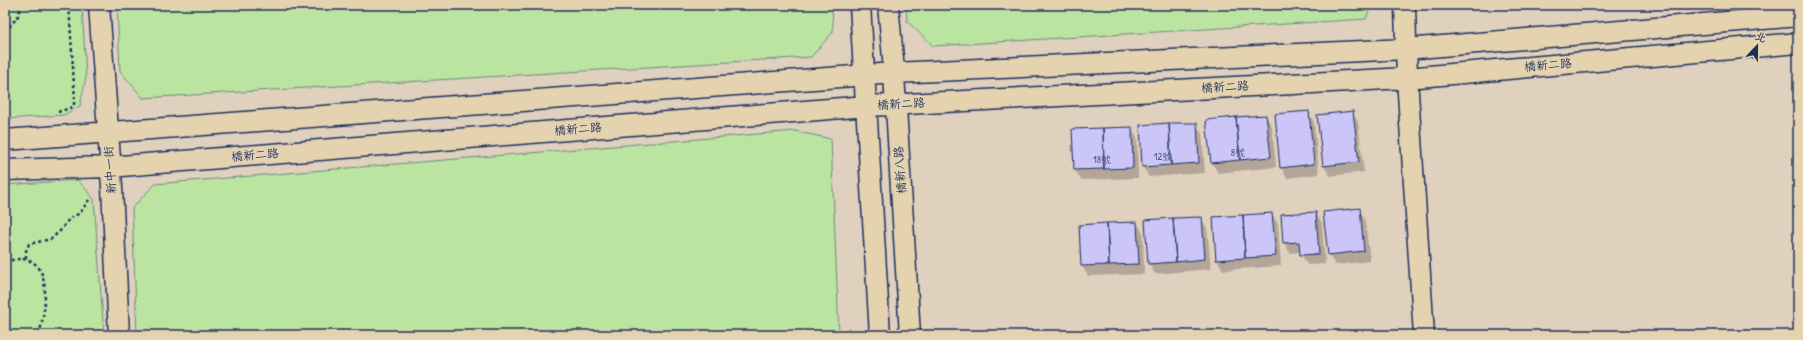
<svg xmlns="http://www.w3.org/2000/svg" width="1803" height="340" font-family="'Patrick Hand','LXGW WenKai TC',sans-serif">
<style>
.green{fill:#bae4a0;stroke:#6a8a7f}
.shadow{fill:#0003}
.building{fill:#ccc5f7;stroke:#1b2f5e}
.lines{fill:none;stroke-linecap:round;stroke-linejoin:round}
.street-casing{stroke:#1b2f5e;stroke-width:23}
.path{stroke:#1b2f5e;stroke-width:2.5;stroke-dasharray:3 3;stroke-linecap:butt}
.street{stroke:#e5d3b0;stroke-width:20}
.labels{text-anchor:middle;stroke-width:3;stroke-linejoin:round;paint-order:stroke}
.number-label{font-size:10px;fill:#475484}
.street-label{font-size:12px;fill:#1b2f5e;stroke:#e5d3b0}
</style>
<rect width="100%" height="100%" fill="#e0d0be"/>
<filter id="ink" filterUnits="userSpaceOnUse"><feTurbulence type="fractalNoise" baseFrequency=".025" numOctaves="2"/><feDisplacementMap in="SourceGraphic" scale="8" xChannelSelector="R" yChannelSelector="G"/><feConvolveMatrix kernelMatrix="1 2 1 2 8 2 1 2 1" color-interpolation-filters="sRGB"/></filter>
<g filter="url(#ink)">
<path class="green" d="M5 5H82L86 77 80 106 64 115 5 119Z
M117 5H832L833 32 811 57 143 98 120 71Z
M906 5H1371L1366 19 933 46 907 21Z
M795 131 831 139 839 335H137L132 208 155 184Z
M78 180 94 199 104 335H5V185Z"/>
<path class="shadow" d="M1308 112 1314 122 1319 174 1287 178 1281 167Z
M1352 112 1358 122 1364 172 1330 176 1324 166 1318 116Z
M1266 116 1272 126 1276 167 1218 173 1212 163Z
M1196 124 1202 134 1205 173 1149 177 1143 167Z
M1131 128 1137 138 1138 178 1081 180 1075 170Z
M1359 209 1365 220 1370 261 1335 265 1329 255Z
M1316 213 1322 223 1325 264 1307 265 1300 252 1290 253 1284 242Z
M1272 214 1278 224 1281 266 1223 270 1217 259Z
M1201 218 1207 228 1211 269 1155 274 1149 263Z
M1137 223 1143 233 1144 274 1088 276 1082 266Z"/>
<path class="building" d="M1309 111 1314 164 1280 168 1275 114Z
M1353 111 1359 162 1323 166 1317 115Z
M1266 115 1271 157 1240 160 1236 117Z
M1236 117 1240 160 1211 163 1206 120Z
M1169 123 1171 165 1142 167 1140 125Z
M1169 123H1197L1199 163 1171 165Z
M1132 127 1133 168 1104 169 1103 128Z
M1103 128 1104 169 1074 170 1072 129Z
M1360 208 1364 251 1328 255 1323 212Z
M1316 212 1319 254 1300 255 1299 242 1283 243 1281 214Z
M1272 213 1276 256 1245 258 1243 215Z
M1243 215 1245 258 1216 260 1213 217Z
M1202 217 1205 259 1176 262 1173 218Z
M1173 218 1176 262 1148 264 1145 220Z
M1137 222 1139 264 1109 265 1107 223Z
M1107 223 1109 265 1081 266 1079 225Z"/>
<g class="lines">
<defs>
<path id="street" d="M99 5 112 187 119 335
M860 5 880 335
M888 5 893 58 910 335
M1405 5 1407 78 1424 335
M5 140 894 73 1406 49 1798 16
M5 170 109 167 867 106 1407 78 1798 43"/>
</defs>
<use href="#street" class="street-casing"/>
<path class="path" d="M5 31 17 18 22 5
M58 112 73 107 75 100 69 5
M26 258V251L29 244 51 239 60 231 69 219 80 213 89 200
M5 262C55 245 47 305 39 335"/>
<use href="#street" class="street"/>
</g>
</g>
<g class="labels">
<g class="number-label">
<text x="1238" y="156">8號</text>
<text x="1163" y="160">12號</text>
<text x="1102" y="163">18號</text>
</g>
<g class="street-label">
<text transform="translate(1548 65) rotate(-5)" y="4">橋新二路</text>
<text transform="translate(1225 87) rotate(-3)" y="4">橋新二路</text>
<text transform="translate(901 104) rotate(-3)" y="4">橋新二路</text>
<text transform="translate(578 129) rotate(-5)" y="4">橋新二路</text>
<text transform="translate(255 155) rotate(-5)" y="4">橋新二路</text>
<text transform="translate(110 170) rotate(-94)" y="4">新中一街</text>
<text transform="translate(900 170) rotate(-94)" y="4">橋新八路</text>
</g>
</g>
<rect width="1803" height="340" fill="none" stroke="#e5d3b0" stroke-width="20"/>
<rect x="10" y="10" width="1783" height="320" fill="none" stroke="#1b2f5e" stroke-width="1.5" filter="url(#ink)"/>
<g transform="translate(1757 46) rotate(22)" stroke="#e5d3b0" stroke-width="3" paint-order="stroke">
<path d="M0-3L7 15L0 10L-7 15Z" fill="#1b2f5e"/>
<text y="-6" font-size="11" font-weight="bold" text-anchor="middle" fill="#1b2f5e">北</text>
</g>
</svg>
